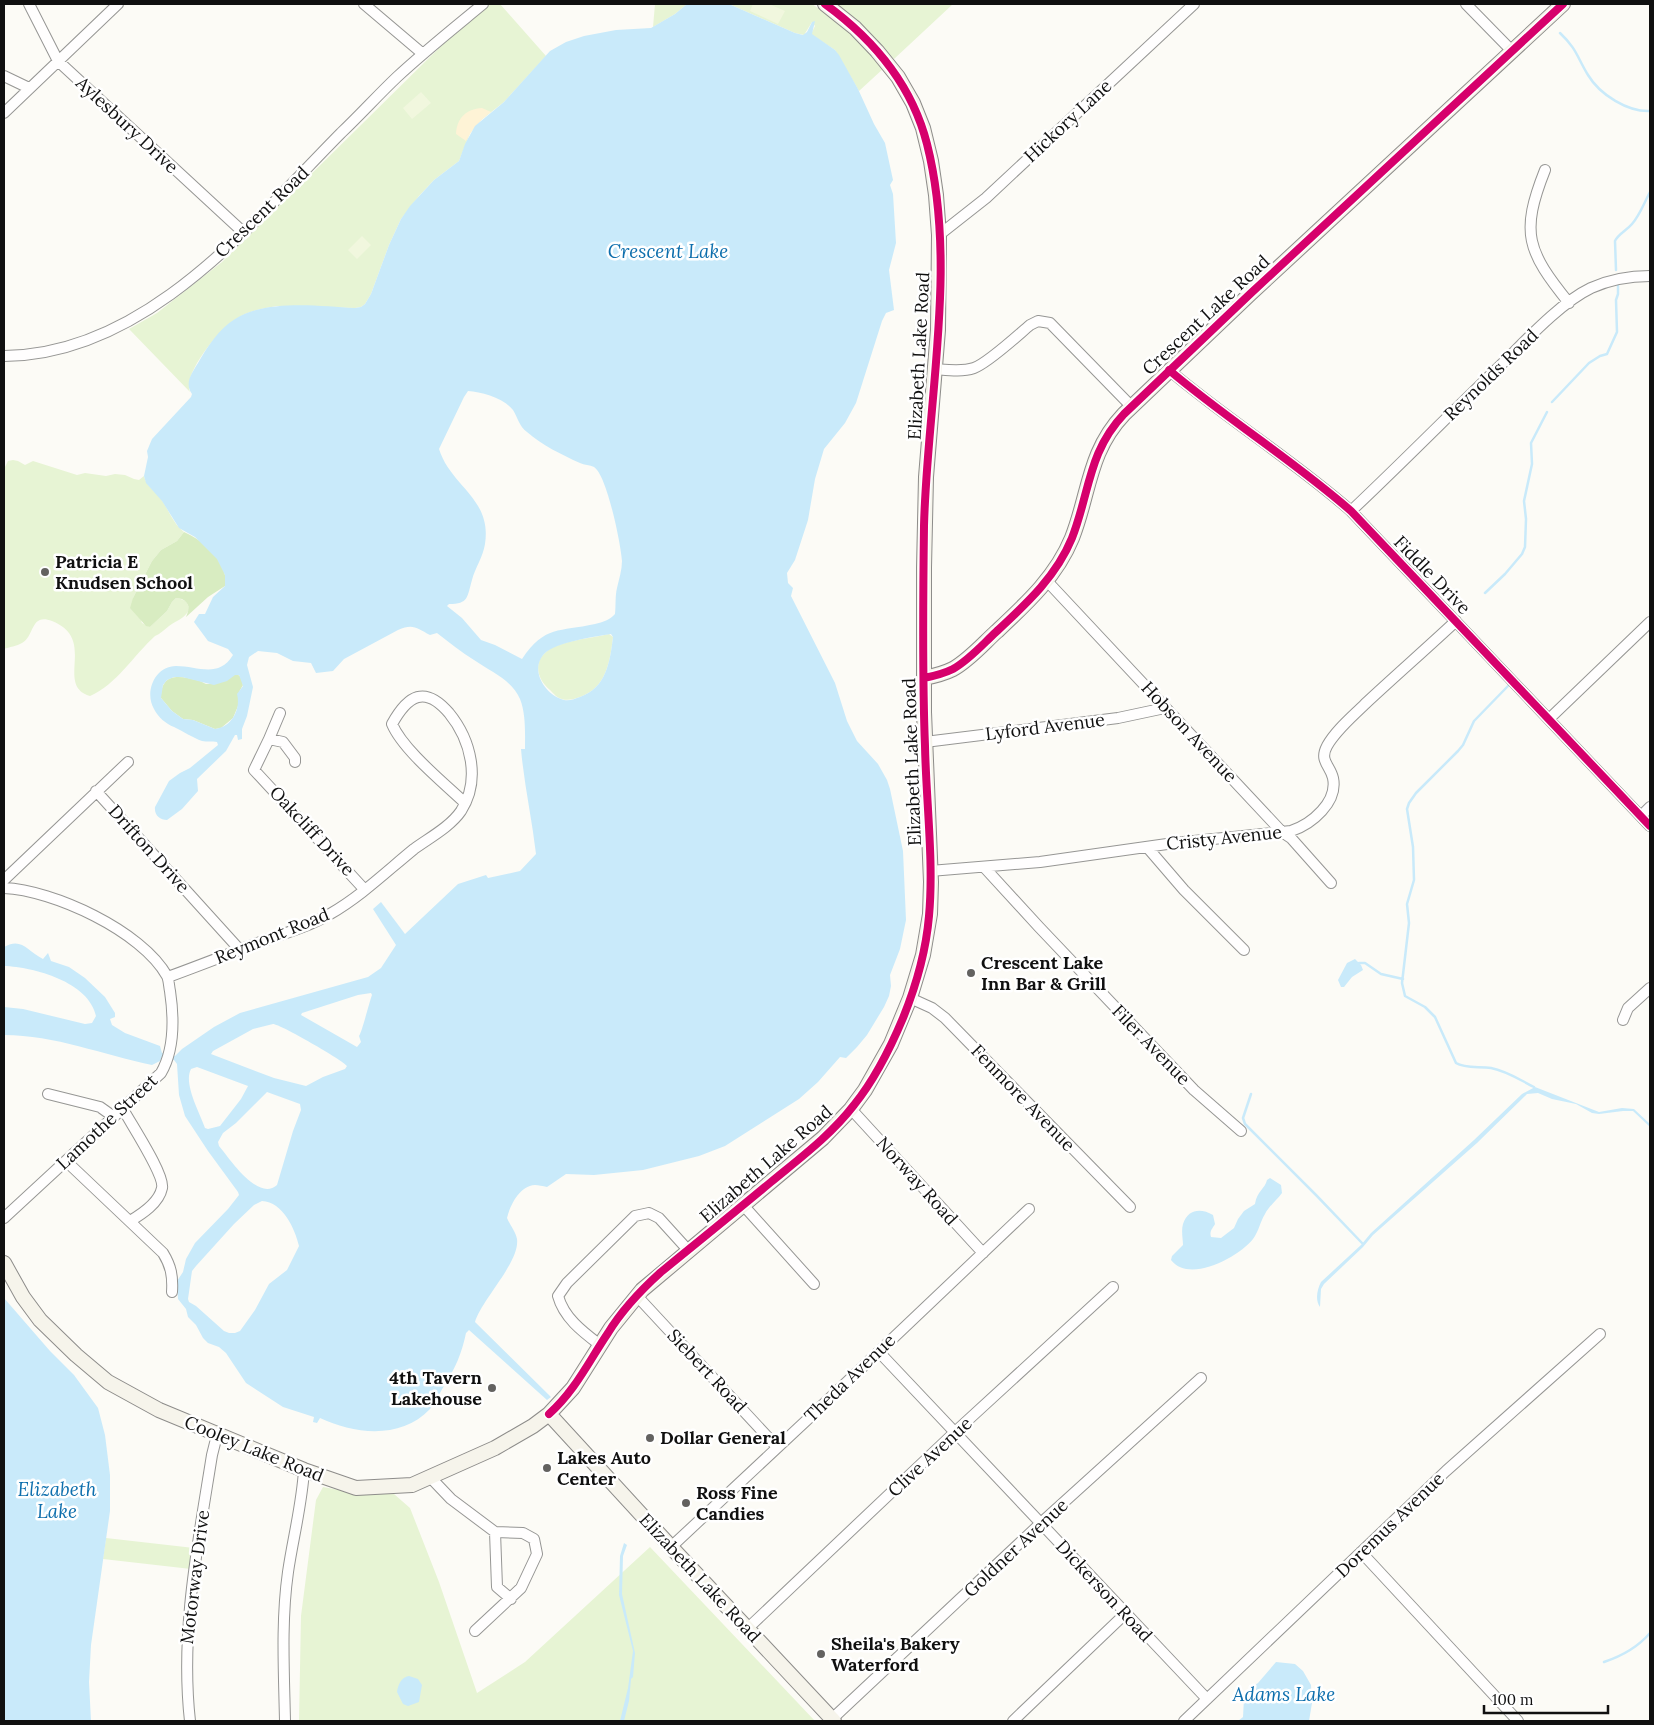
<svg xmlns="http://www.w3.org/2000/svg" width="1654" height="1725" font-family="Lora,serif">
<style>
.green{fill:#e7f4d4}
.forest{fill:#d8ecc1}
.sand{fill:#fef3d6}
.pitch{fill:#f1f7de}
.water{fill:#c9eafa;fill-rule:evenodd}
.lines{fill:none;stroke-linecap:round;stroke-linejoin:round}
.stream{stroke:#c9eafa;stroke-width:2.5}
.street-casing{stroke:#969694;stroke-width:12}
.secondary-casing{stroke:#8d8c8a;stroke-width:16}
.street{stroke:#fffefe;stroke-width:10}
.secondary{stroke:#f6f4eb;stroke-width:14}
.cycleway-casing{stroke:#fff;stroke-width:11}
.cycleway{stroke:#d6006c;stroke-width:8}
.poi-dot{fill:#636260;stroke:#fff;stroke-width:2}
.labels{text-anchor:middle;stroke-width:5;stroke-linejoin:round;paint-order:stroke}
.street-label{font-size:18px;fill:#101010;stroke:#fff}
.poi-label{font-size:18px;font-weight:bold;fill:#101010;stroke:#fff;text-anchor:start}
.water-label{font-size:19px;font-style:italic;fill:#0e6fad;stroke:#fff}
</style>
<rect width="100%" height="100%" fill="#fcfbf6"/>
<path class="green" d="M491 4H500L546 56 504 102 481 120 470 133 459 161 434 180 419 196 401 219 389 245 371 294 365 304 361 307 355 308 277 306C264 308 248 311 236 319 221 327 182 374 190 392L129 329 157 313 222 262 434 53 472 17Z
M655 4H687L675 14 653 27Z
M729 4H812L837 21 855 37 884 68 859 91 835 50 812 35 811 34 815 26 812 22 804 35 795 33Z
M836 4H953L894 59 864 27Z
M13 460 18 461 25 465 33 461 77 475 85 473 106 476 115 474 125 475 134 479 139 480 144 476C146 485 153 489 158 495 168 507 172 523 184 532L177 541 161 550 152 561 133 598 142 623 150 627 167 611 172 602 176 598C184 599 189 602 189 610 184 619 177 620 169 626 164 630 160 634 155 636 134 655 116 685 90 696 54 685 98 639 52 621 30 613 35 636 22 643 17 646 9 647 4 649V469L8 461Z
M609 634 613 637C610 662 606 688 580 697 574 699 568 701 562 699 557 698 554 694 550 690 538 680 532 663 547 651 559 641 593 638 609 634Z
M323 1487 345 1491 394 1494 410 1508 439 1582 477 1693 525 1662 650 1547 815 1721H299L301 1616 316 1500Z
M106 1538 194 1548 191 1569 103 1559Z"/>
<path class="forest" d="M184 532C203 540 230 563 225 586L208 597 186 617C190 608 190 604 182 599L176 598 172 602 167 611 150 627 146 626 130 608 133 598 152 561 161 550 177 541Z
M237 674 241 677 243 685 239 692 238 706 233 718 221 728 215 729 193 720 183 719 172 711 161 698C161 671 181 676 200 681 203 682 205 684 207 684 213 685 231 676 237 674Z"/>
<path class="sand" d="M482 108 491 112C480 120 472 129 466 141L456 134C457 118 466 109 482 108Z"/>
<path class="pitch" d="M753 4H769L785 11 778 24 750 11Z
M421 92 431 103 412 119 403 108Z
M362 236 371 245 357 259 348 250Z"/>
<path class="water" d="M687 4H729L795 33 803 35 807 32 812 22 815 21 812 34 835 50 839 55 858 89 874 124 885 143 893 180 890 185 893 194 896 243 889 270 894 310 886 313 882 321 856 403 845 423 824 449 815 479 808 520 795 560 787 573 788 583 793 588 791 596 835 683 847 721 857 741 878 764 887 780 890 789 903 851 906 920 900 949 890 975 891 986 889 996 884 1007 867 1035 857 1047 846 1058 840 1057 818 1082 799 1099 725 1146 699 1156 643 1170 594 1175 566 1174 547 1187C543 1186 538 1185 535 1185 519 1186 510 1206 507 1218 510 1225 516 1232 517 1239 520 1262 482 1299 475 1322L551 1397 547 1400 469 1330 466 1333C462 1353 455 1369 444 1386 439 1394 436 1402 430 1409 401 1440 354 1434 320 1418L317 1423 313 1422 314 1417 283 1407 246 1383 226 1353 219 1347 208 1343 203 1338 196 1325 188 1317 186 1309 178 1299 177 1281 183 1272 186 1259 195 1243 228 1209 239 1195 238 1192 208 1151 185 1116 179 1095 177 1064 174 1060 162 1057 160 1061 152 1065C103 1055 55 1035 4 1035V1007L23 1009 85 1024 92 1023 96 1016C89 982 34 967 4 966V947C22 937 27 951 43 959L48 953 51 961 69 967 85 978 105 997 115 1013V1017L110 1019 112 1025 125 1033 160 1046 162 1053 175 1056 182 1049 214 1027 240 1013 368 977 381 968 396 945 373 909 381 902 405 934 458 884 486 875 488 878 520 871 536 854C532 819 524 784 521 749H525C525 733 526 714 520 699 511 679 491 672 474 660 461 652 449 642 437 633L430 635C417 628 413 623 398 630L344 659 333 671 316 673 311 663 293 661 277 653 258 651 249 657 247 665 253 687 247 716 242 729V739L238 740 237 735H235L226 751 197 779 198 791 182 809 167 820C160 820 154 815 155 807L169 781 180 773 190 768 218 745 217 742C212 741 207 742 202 741 193 738 183 731 174 727 166 724 158 717 154 709 144 692 155 666 176 666 198 666 218 679 233 655L228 649 208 641 194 622 199 614H205L213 597 225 586V575L217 559 195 537 179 528 162 501 146 483 144 476 148 457 147 451 152 439 191 397 192 394C184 383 192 373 198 363 207 347 219 329 235 319 266 299 319 306 355 308L361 307 365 304 371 294 389 245 401 219 410 206 434 180 459 161 465 144 475 126 504 102 550 51 566 42 584 36 616 30 651 28 675 14ZM468 391C482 392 504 398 513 410 518 418 519 426 527 432 542 445 562 455 580 463 584 465 590 465 594 467 607 475 621 545 622 561 622 570 619 579 617 588 615 596 616 605 615 614 610 620 603 622 595 624 559 632 545 625 522 659L495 645 481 640 462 618 447 606 449 604C469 604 467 597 472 580 475 568 483 557 485 544 492 498 451 487 439 449L464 397ZM611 634 613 637C610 662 606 688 580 697 574 699 568 702 561 699 544 693 529 669 545 653 555 643 596 636 611 634ZM235 675H239L243 686 237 694C241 709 232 727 215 729L193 720 183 719 172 711 161 698 163 685 167 680 174 677H182L214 685 227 681ZM371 993 372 995C369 1003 362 1032 359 1036L361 1042 357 1047 301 1015 302 1013 358 995ZM273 1024C280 1024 344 1061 347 1066L345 1069 323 1077 306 1086 274 1078 211 1054 213 1051 253 1029ZM197 1067 248 1086 241 1099 220 1126 208 1129 205 1128C200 1113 183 1084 191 1069ZM267 1092 300 1104 301 1110 293 1131 277 1185C258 1202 230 1159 219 1146L218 1142 223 1133 236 1123ZM262 1201C283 1202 295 1229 299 1246L287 1270 269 1284 255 1310 240 1331 235 1333H229L224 1331 196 1306 189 1302 188 1299 192 1271 196 1266 234 1224 254 1205Z
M1355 959 1361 965 1363 970 1352 977 1344 987H1341L1338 980 1347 963Z
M1535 1087 1599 1112 1622 1108 1634 1109 1650 1124V1127L1633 1111H1623L1599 1114 1592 1113 1576 1104 1552 1099 1538 1093 1527 1094 1477 1143 1373 1235 1363 1247 1324 1284 1321 1289 1320 1307C1315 1300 1317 1290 1321 1282L1361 1245 1371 1233 1474 1140 1522 1094Z
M1270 1178 1281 1185 1282 1193C1277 1200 1269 1206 1265 1214 1260 1222 1259 1231 1253 1239 1239 1257 1189 1284 1171 1260L1172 1256 1183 1245C1183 1239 1181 1231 1183 1224 1188 1209 1201 1208 1213 1215L1215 1224C1213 1228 1209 1231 1211 1237L1221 1238 1234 1228 1238 1219 1244 1211 1255 1204C1257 1191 1265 1189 1267 1180Z
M4 1298 50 1351 74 1375 98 1408 105 1435 110 1475V1511L91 1645 89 1682 91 1721H4Z
M624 1543 627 1545 623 1556 622 1594 635 1653 633 1677 631 1679 629 1701 624 1721H620L628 1688 633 1651 619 1595 620 1556Z
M1276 1662 1295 1664 1303 1671 1311 1685 1312 1703 1309 1721H1238L1243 1717 1244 1698 1250 1688 1258 1683Z
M409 1676 418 1679 422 1685 419 1702 408 1706 403 1704 397 1692C398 1685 401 1677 409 1676Z"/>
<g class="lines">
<path class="stream" d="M1560 33C1577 49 1577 57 1588 75 1600 95 1628 112 1650 111
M1616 270 1615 241C1618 234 1626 231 1632 224 1640 215 1644 203 1650 192
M1552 402 1589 363 1600 356 1607 354 1617 332 1616 300 1618 294V285
M1485 593 1505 574 1522 554 1525 547 1526 519 1524 501 1532 464 1531 443 1547 412
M1508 686 1474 721 1463 745 1458 751 1416 793 1409 803 1407 809 1413 847 1414 880 1407 904 1409 923 1402 983 1405 996 1425 1007 1435 1017 1456 1063C1465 1069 1480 1066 1491 1068 1507 1071 1520 1080 1534 1087
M1359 963H1365L1381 974 1403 979
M1251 1094 1243 1118 1245 1124 1316 1195 1362 1243
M1604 1662C1622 1656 1638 1647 1650 1633"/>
<defs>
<path id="street" d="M29 4 58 61 243 232
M364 4 423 54
M1466 4 1512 51
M4 76 29 88
M4 113 118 4
M1545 170C1520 233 1527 251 1569 303
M939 235 986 198 1194 4
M4 356C145 355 250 225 341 133 360 115 378 95 397 77 425 51 454 28 483 4
M936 369C948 370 962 372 974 368 988 363 1017 336 1030 325L1038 321 1050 323 1131 406
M1169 370C1228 420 1293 460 1351 511L1650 826
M1351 511C1404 461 1455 409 1507 359 1530 336 1562 302 1591 288 1611 279 1629 276 1650 276
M1047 581 1282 832 1291 838 1331 883
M1549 719 1650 622
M269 739 280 713
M925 742 1118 718 1165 708
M295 762V758L283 742 269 739 254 770 364 889
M96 791 240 950
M1641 816 1650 807
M1147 847 1184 890 1244 950
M984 867 1039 927 1194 1090 1241 1131
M930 871 1040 862 1174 843 1291 831C1312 824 1338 802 1333 778 1330 765 1319 761 1327 746 1336 730 1352 717 1365 704 1395 676 1426 649 1456 621
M4 880 128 762
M4 888C53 890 142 931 167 976 169 980 169 987 170 991 174 1018 175 1049 161 1073L4 1218
M168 977C198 966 229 954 260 942 283 934 308 927 330 914 360 897 387 871 414 849 429 838 450 827 461 811 481 780 471 740 449 713 425 685 408 695 392 724 403 750 444 783 465 803
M910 998 932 1008 945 1018 1130 1207
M1623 1020 1628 1008 1650 988
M48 1094 100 1107 114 1117
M123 1109C131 1124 165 1175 162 1188 159 1203 142 1214 130 1221
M851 1109 983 1253
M66 1161 163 1253C171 1266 173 1276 172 1292
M743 1205 814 1284
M637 1296 777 1447
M600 1345C583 1332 564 1318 558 1296L567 1283 635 1216 649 1213 659 1218 688 1250
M879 1352 1207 1699
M430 1477 451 1499 495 1532 523 1533 534 1539 537 1554 521 1588 475 1631
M495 1532 497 1587 511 1599
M671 1547 809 1418 1029 1209
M1361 1552 1518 1721
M747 1629 955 1432 1113 1287
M832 1719 1041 1523 1201 1378
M190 1721C180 1632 198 1543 212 1455L217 1435
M285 1721C284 1672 281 1621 288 1572 293 1538 302 1504 304 1470
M1013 1721 1125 1614
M1184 1721 1446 1471 1600 1334"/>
<path id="secondary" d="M924 678C934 676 943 674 953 669 969 660 982 645 996 632 1026 604 1056 577 1072 538 1090 492 1088 452 1124 414L1250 294 1563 4
M4 1263 23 1297 40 1320 76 1355 108 1382 159 1410 304 1470 356 1488 412 1485 495 1448 533 1426 549 1414 573 1388 611 1328 642 1290 823 1138 851 1109 865 1090 891 1044 910 998 923 955 930 914 931 882 924 712V568L926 477 938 330 939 235 936 195 931 161 923 128 913 103 898 77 877 51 855 28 825 4
M549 1414 671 1547 834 1721"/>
</defs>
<use href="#street" class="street-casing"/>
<use href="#secondary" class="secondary-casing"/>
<use href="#street" class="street"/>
<use href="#secondary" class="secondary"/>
<defs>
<path id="cycleway" d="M1169 370C1228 420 1293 460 1351 511L1650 826
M924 678C934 676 943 674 953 669 969 660 982 645 996 632 1026 604 1056 577 1072 538 1090 492 1088 452 1124 414L1250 294 1563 4
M549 1414C575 1391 589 1361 608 1333 622 1310 641 1290 661 1272 698 1242 735 1212 771 1182 800 1158 831 1135 854 1105 875 1079 890 1049 903 1018 916 986 926 951 929 916 934 862 926 800 925 746 922 672 923 599 924 526 927 401 958 266 927 144 912 85 873 39 825 4"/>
</defs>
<use href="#cycleway" class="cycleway-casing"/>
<use href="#cycleway" class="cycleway"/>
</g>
<g class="poi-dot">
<circle cx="45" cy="572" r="5"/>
<circle cx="971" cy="973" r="5"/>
<circle cx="492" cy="1388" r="5"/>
<circle cx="650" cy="1438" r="5"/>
<circle cx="547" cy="1468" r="5"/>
<circle cx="686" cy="1503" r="5"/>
<circle cx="821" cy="1654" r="5"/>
</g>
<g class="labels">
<g class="street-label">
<text transform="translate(1068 121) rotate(-43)" y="6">Hickory Lane</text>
<text transform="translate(127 125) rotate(43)" y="6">Aylesbury Drive</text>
<text transform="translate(262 212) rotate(-44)" y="6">Crescent Road</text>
<text transform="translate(1206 315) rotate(-43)" y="6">Crescent Lake Road</text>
<text transform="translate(919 356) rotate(-87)" y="6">Elizabeth Lake Road</text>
<text transform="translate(1491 375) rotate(-44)" y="6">Reynolds Road</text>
<text transform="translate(1432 575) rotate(46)" y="6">Fiddle Drive</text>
<text transform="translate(1045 727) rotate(-7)" y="6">Lyford Avenue</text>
<text transform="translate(1189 732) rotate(47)" y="6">Hobson Avenue</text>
<text transform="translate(912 762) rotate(-92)" y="6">Elizabeth Lake Road</text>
<text transform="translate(312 831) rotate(47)" y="6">Oakcliff Drive</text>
<text transform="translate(1224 838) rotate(-6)" y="6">Cristy Avenue</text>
<text transform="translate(149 849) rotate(48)" y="6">Drifton Drive</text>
<text transform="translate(272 936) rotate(-22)" y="6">Reymont Road</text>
<text transform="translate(1151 1045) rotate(46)" y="6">Filer Avenue</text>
<text transform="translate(1023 1098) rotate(46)" y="6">Fenmore Avenue</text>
<text transform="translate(107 1122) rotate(-43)" y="6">Lamothe Street</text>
<text transform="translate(766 1164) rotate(-41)" y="6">Elizabeth Lake Road</text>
<text transform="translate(917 1181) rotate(48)" y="6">Norway Road</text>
<text transform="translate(707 1371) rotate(47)" y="6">Siebert Road</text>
<text transform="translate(850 1378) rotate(-44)" y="6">Theda Avenue</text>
<text transform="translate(254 1449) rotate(22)" y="6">Cooley Lake Road</text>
<text transform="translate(930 1457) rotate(-43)" y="6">Clive Avenue</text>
<text transform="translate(1390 1525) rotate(-44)" y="6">Doremus Avenue</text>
<text transform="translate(1016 1548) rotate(-43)" y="6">Goldner Avenue</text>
<text transform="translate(195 1577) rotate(-83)" y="6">Motorway Drive</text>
<text transform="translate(700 1578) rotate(47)" y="6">Elizabeth Lake Road</text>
<text transform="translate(1104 1591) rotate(47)" y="6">Dickerson Road</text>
</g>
<g class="poi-label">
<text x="55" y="568">Patricia E<tspan x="55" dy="21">Knudsen School</tspan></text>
<text x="981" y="969">Crescent Lake<tspan x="981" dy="21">Inn Bar &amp; Grill</tspan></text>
<text x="482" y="1384" text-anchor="end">4th Tavern<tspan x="482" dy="21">Lakehouse</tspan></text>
<text x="660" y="1444">Dollar General</text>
<text x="557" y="1464">Lakes Auto<tspan x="557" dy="21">Center</tspan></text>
<text x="696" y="1499">Ross Fine<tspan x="696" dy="21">Candies</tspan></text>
<text x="831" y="1650">Sheila's Bakery<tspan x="831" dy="21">Waterford</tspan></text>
</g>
<g class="water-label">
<text x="668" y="258">Crescent Lake</text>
<text x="57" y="1496">Elizabeth<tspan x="57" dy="22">Lake</tspan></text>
<text x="1284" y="1701">Adams Lake</text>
</g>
</g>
<rect width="1654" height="1725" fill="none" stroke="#101010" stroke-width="10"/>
<path d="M1484 1705v8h124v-8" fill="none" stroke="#101010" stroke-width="2.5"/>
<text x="1492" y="1705" font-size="15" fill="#101010" stroke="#ffffff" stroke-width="4" paint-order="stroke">100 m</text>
</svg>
